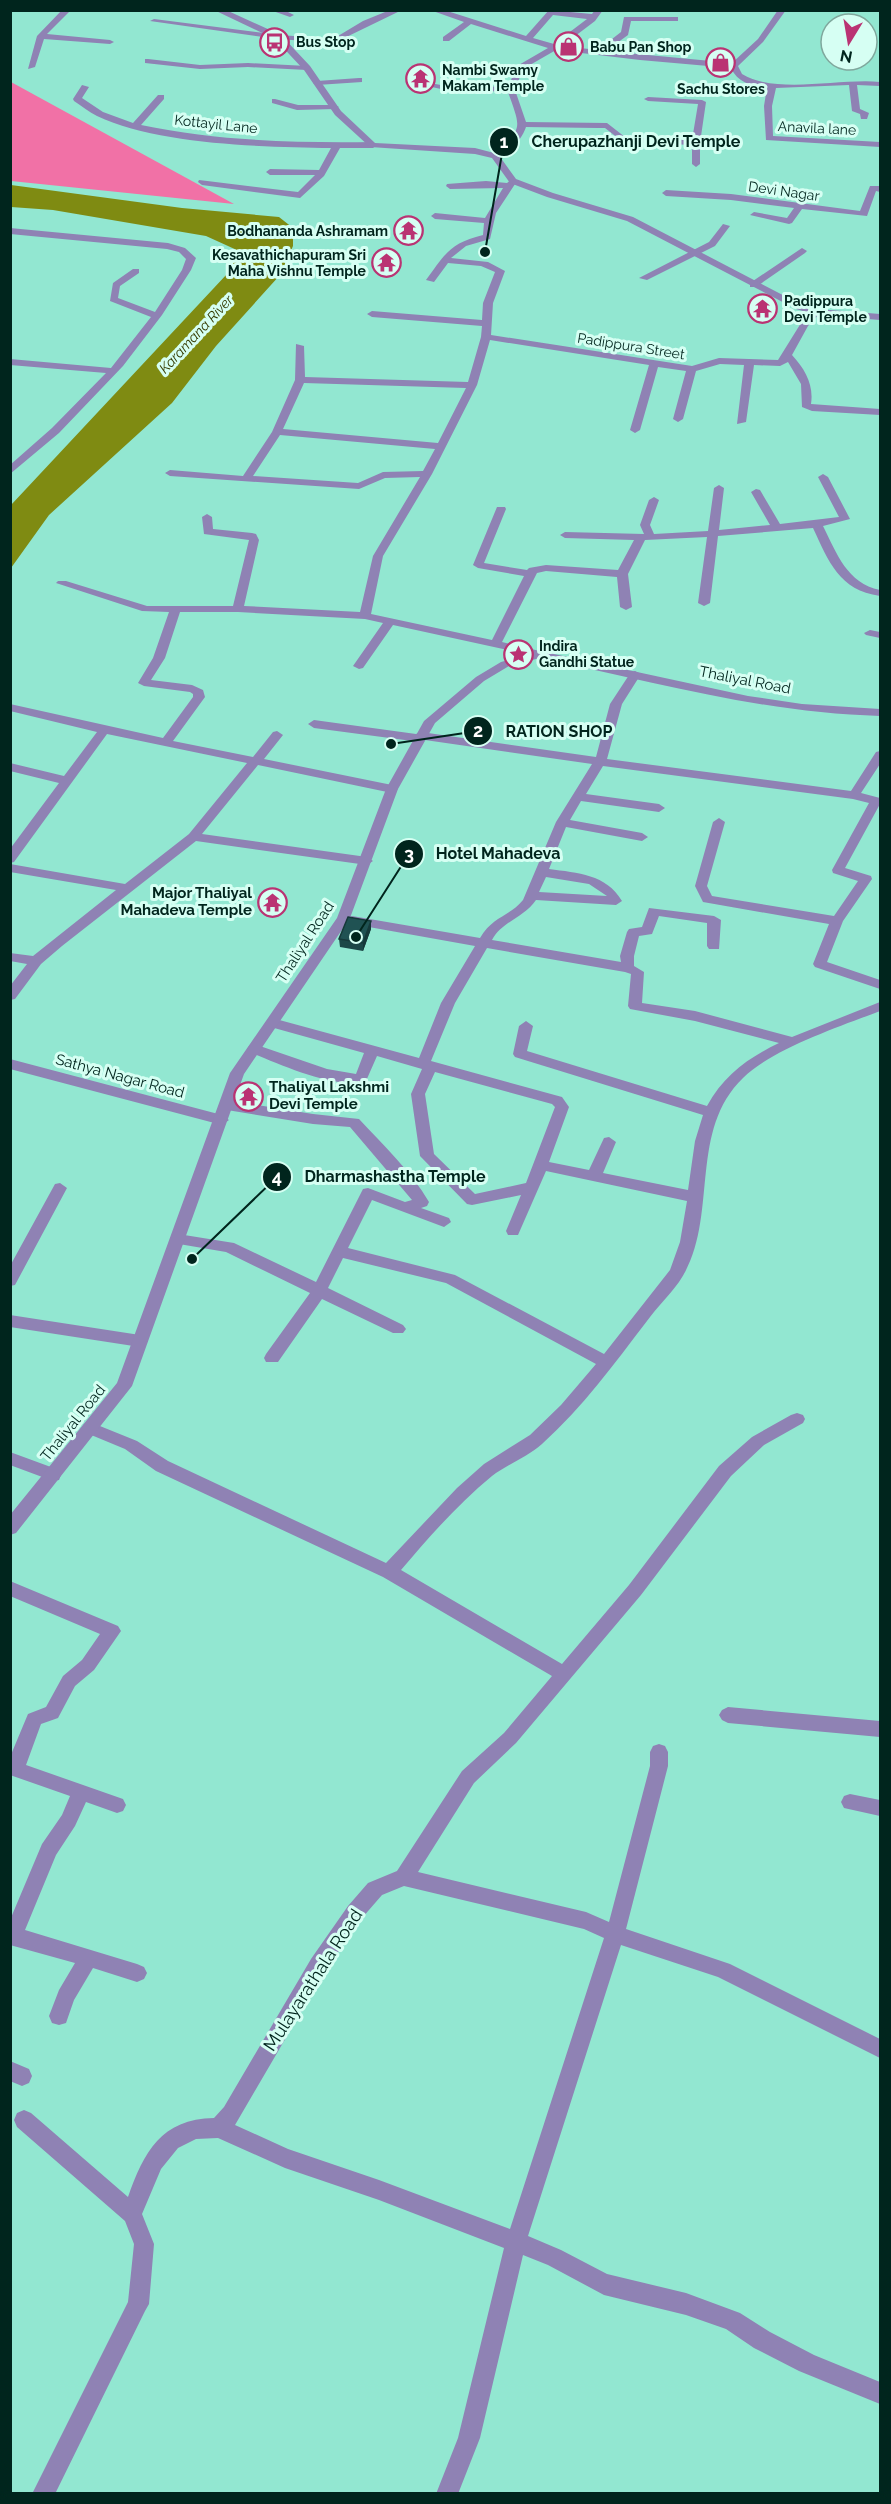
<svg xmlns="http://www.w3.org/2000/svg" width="891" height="2504" font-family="Raleway,sans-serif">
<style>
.forest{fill:#f171a6}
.water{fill:#7f8b12}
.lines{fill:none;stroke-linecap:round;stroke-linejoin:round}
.minor{fill:#8f82b4;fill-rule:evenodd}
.tertiary{fill:#8f82b4;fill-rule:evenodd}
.wall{fill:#1c4747}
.shaded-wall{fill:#16393a}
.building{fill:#205253;stroke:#16393a;stroke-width:1.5}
.labels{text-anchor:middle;stroke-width:6;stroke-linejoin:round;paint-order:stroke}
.far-poi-label{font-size:14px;font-weight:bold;fill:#00251d;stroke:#d6fff3;text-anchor:start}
.far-street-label{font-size:14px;fill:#00251d;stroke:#d6fff3}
.far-water-label{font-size:14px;font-style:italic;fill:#353b00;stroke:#d6fff3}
.street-label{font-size:15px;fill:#00251d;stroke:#d6fff3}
.poi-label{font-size:15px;font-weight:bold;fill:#00251d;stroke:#d6fff3;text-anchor:end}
.near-street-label{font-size:18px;fill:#00251d;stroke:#d6fff3}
.leader{fill:none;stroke:#00251d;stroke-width:2}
.callout-dot{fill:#00251d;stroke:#d6fff3;stroke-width:2}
.mark-label{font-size:18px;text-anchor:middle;font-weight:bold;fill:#fff}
.callout-label{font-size:16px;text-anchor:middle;font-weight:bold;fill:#00251d;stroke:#d6fff3;stroke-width:6;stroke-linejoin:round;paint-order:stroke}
</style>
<rect width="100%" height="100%" fill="#92e7d1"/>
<path class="forest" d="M11 82 234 204 11 181Z"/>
<path class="water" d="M11 185 182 208 279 217 293 228V246L280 275 216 346 172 403 49 515 11 568V505L227 274 239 251 206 236 53 210 11 207Z"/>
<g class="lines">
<path class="minor" d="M62 10H71L47 34 110 40 114 42 110 44 44 39 35 67 28 69 37 36Z
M270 10H284L294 15 290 17Z
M390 10H402L334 43 278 39 150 21 154 19 280 35 333 39 363 21Z
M430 10H444L526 36 549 10 592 14 595 10H603L595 21 562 46 598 50 621 32 624 17H678V21H631L628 35 606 51 732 63 758 39 778 10H786L763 42 738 66 742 74C777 95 839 78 880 82V86L857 85 860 109 869 113 867 119H861L860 114 852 111 849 85 776 88 772 106 773 136 880 142V147L766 140 764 106 767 87C752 86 738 83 731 68L640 60 556 50 523 69 515 90 526 122 607 123 625 137 692 140 698 104 648 101 644 99 648 97 702 100 706 102 700 143V164L696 167 692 164V145L623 142 605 128H597L526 127C522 139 507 159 492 158V154C524 129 521 129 508 92L441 89 409 82 413 80 441 85 508 87 517 66 548 48 471 24 449 41H443V37L464 22ZM553 15 587 19 554 44 533 38Z
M148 59 200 65 248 63 307 66 311 68 307 70 248 67 200 69 145 63V59Z
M359 78H362V82L317 85 313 83 317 81Z
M82 85 89 87 82 98 103 112 133 123 158 95H164V99L141 125C217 141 295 143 373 142L377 145 373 148H340L324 176 300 198 202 185 198 182 199 180 298 192 315 175H270L266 172 270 169 319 170 331 148C264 147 158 145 97 116 89 112 82 106 74 101L73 99Z
M275 99 298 105H335L339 107 335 109 297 110 272 103V99Z
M513 178 517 181 496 213 490 239 466 246 451 258 488 262 505 271 493 303 491 335 692 366 719 358 778 360 801 323 816 309 821 312 808 326 792 355C805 369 814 385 811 404L880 409V415L812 411 802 407 801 384 788 362 780 366 754 365 746 422 737 424 744 365 720 364 696 371 683 419 678 422 673 419 686 371 658 367 640 430 635 433 630 430 649 365 490 340 477 385 432 474 383 556 371 614 492 640 524 576 478 568 473 565 497 507H505L506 509 484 563 527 570 529 568 546 565 618 570 634 540 565 538 560 535 565 532 644 534 640 525 649 500 654 497 659 500 650 525 654 534 708 531 714 488 719 485 724 488 719 530 770 525 751 492 756 489 760 490 780 524 839 517 818 477 823 474 828 477 850 519 823 526C837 554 847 583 880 590V596C839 590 829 562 813 528L718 536 710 603 704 606 698 603 707 537 645 540 628 574 632 607 626 610 620 607 617 577 546 571 537 573 502 642 544 652 546 654 540 657 393 625 363 668 359 669 353 666 383 623 365 619 238 612H180L165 658 151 680 192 685 203 690 205 697 173 741 253 757 273 732 277 731 283 735 264 759 392 785 398 789 392 793 258 765 202 834 367 857 373 861 367 865 196 841 62 946 41 964 15 999 10 1000V986L27 964 10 961V953L33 956 116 890 10 872V864L125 884 189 834 247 763 107 734 14 862 10 863V849L59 783 10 771V763L64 776 97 732 10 711V704L163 738 193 697V694L190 692 144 686 138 683 153 658 169 612 142 611 56 583 58 581H66L147 606H233L249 540 204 534 202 517 207 514 212 517 213 529 252 533 256 534 259 540 244 606 360 612 373 556 420 477 385 478 359 489 170 476 165 473 170 470 243 476 272 432 295 380 296 344 304 346 305 377 468 382 481 337 482 326 372 317 367 314 372 311 482 320 483 303 495 272 481 266 448 263 434 282 426 280C445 254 450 243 483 235L484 223 435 219 431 216 435 213 485 218 503 188 450 189 446 186 447 184 486 181 507 183ZM304 383 466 388 438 443 283 429ZM280 435 435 449 423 471 383 472 358 483 253 476Z
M870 186H880V192L876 191 867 216 802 209 792 223 789 224 750 215 754 212 787 218 794 208 731 200 666 196 662 193 666 190 731 194 860 211Z
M723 224 730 226 715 246 647 280 639 278 709 242Z
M10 228 168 243 185 248 196 258 191 270 162 315 123 366 59 433 10 474V465L52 428 106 373 10 365V359L111 368 151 317 110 301 113 283 133 269H139V273L120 286 118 298 155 312 182 270 186 259 179 252 167 249 10 234Z
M802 248 807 251 805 253 756 287H750V283Z
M870 630 880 632V638L866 635 864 633Z
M635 671 641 674 622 704 607 759 851 791 876 752 880 751V764L861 793 880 798V804L845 868 871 876 872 879 843 921 827 962 880 980V989L815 967 813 964 829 924 703 902 695 886 713 822 719 818 725 822 707 886 712 896 834 916 858 881 833 873 832 870 869 803 853 799 603 766 586 794 659 804 665 808 659 812 581 801 570 820 642 833 648 837 642 841 566 827 549 869C578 873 606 874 622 901L616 905 536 900C524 918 502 921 492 940L621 962 620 956 627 932 629 929 642 927 649 908 714 916 721 920 719 949H709L707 946V923L659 916 652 934 639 936 634 956V966L644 972 642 1003 695 1011 792 1037 880 1002V1011C841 1026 772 1049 743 1078 686 1133 721 1221 679 1282 669 1296 657 1307 647 1321 614 1364 583 1407 542 1444 527 1457 508 1464 492 1476 458 1504 429 1537 401 1570L562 1664 629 1585 719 1466 752 1437 791 1415 797 1413 803 1415 805 1419 803 1423 764 1445 731 1476 641 1595 516 1743 474 1783 418 1872 586 1912 609 1922 650 1766V1752L653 1746 659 1744 665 1746 668 1752V1766L626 1929 730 1964 880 2039V2058L718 1977 621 1945 528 2236 561 2250 607 2274 686 2293 740 2313 770 2332 814 2355 880 2382V2404L799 2371 754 2348 726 2329 686 2315 604 2295 548 2265 523 2255 480 2438 458 2494H436L458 2438 504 2248 379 2200 285 2168 218 2138 196 2139 178 2148 161 2169 142 2214 154 2244 149 2304 145 2311 55 2494H32L128 2302 134 2244 125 2221 17 2127 14 2120 17 2113 24 2110 31 2113 128 2197C144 2152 161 2119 214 2118L224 2107 311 1959 348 1906 368 1883 397 1871 462 1771 504 1733 552 1676 383 1577 156 1471 125 1449 84 1432 82 1428 84 1424 90 1422 137 1441 168 1461 386 1563 457 1488 484 1464 530 1435 561 1405 596 1364 446 1283 343 1258 328 1288 403 1325 406 1329 403 1333H393L322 1299 278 1362H266L264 1358 266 1354 310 1293 226 1252 173 1243 171 1239 173 1235 178 1234 234 1243 316 1282 363 1189 368 1188 405 1202 412 1200 350 1127 313 1124 227 1110 220 1105 227 1100 313 1114 359 1119C383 1145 411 1171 429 1202L427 1206 421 1208 449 1218 451 1222 444 1227 372 1200 348 1248 455 1275 604 1354 670 1270 680 1242 687 1201 546 1171 518 1235H508L506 1231 521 1195 472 1205 467 1204 420 1156 411 1094 422 1069 377 1056 366 1081C334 1090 280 1064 249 1052L247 1049 249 1046 254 1044 327 1069 356 1074 364 1053 267 1026 265 1023 272 1018 419 1058 441 1003 475 946 352 924 345 920 352 916 480 938C493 916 509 917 523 900L556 822 592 764 425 740 420 742 314 728 308 724 314 720 416 734 421 732 596 757 610 704 631 672ZM546 877 589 884 607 896 539 892ZM487 948 625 972 631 974 628 1006 630 1009 695 1021 779 1043C748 1058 724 1075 707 1106L527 1051 533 1026 526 1021 519 1026 513 1054 515 1057 703 1115 695 1141 688 1190 603 1173 616 1142 609 1137 604 1138 589 1170 549 1162 569 1107 562 1097 431 1061 455 1003ZM435 1072 552 1104 555 1107 526 1183 475 1194 434 1154 425 1094ZM404 1886 584 1929 604 1938 510 2229 379 2180 288 2149 235 2125 325 1971 362 1918 382 1895Z
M10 1059 222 1115 229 1120 222 1125 10 1069Z
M60 1183 67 1188 15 1285 10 1286V1266L55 1184Z
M10 1315 140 1335 145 1337 148 1341 145 1345 140 1347 10 1327Z
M10 1452 59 1470 61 1475 59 1480 53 1481 10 1465Z
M10 1581 118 1626 121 1631 94 1670 75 1686 58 1718 41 1724 26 1765 123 1799 126 1805 123 1811 117 1813 86 1802 75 1826 56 1855 25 1930 137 1964 144 1967 147 1973 144 1979 137 1982 93 1968 74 2000 66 2023 59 2025 52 2023 49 2016 59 1990 75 1963 10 1945V1920L42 1844 62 1815 70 1796 10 1775V1757L28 1714 46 1707 63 1676 82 1660 100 1634 10 1596Z
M728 1707 880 1721V1737L728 1723 722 1720 719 1715 722 1710Z
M850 1794 880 1800V1816L844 1808 841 1802 844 1796Z
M10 2061 29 2069 32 2076 29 2083 22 2086 10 2081Z"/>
<path class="tertiary" d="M214 10H226L281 35 310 66 341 111 375 143 475 148 498 154 516 179 553 193 633 217 802 305 817 309 880 314V320L816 315 796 309 627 221 547 197 510 183 492 158 475 154 370 147 335 115 304 70 275 39Z
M540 651 748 696 802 704 880 709V716C765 713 653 682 540 658L509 666 484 681 435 723 398 789 350 918 244 1074 132 1386 16 1533 10 1535V1515L117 1383 230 1073 337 918 386 789 424 721 476 677 501 662Z"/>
</g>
<path class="wall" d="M371 921V929L363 951 340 947 339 939Z"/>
<path class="shaded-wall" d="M371 921V929L363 951V943Z"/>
<path class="building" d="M348 917 371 921 363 943 339 939Z"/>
<defs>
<symbol id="bus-ring" viewBox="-11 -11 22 22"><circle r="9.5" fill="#d6fff3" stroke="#ba3373" stroke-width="1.5"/><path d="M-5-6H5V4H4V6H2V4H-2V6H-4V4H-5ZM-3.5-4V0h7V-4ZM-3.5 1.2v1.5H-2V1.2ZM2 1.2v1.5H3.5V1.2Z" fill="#ba3373"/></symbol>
<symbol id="shop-ring" viewBox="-11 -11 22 22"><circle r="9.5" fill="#d6fff3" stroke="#ba3373" stroke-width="1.5"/><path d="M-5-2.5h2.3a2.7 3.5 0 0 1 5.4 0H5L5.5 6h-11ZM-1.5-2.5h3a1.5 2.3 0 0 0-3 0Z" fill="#ba3373"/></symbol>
<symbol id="temple-ring" viewBox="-11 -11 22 22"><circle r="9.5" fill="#d6fff3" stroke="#ba3373" stroke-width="1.5"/><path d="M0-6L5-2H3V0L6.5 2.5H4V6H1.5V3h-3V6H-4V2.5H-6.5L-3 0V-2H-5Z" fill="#ba3373"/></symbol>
<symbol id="sight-ring" viewBox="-11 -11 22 22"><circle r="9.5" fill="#d6fff3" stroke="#ba3373" stroke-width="1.5"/><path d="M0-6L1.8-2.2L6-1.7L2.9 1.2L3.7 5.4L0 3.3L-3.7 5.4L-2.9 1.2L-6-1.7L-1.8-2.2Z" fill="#ba3373"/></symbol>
</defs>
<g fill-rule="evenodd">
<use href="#bus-ring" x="258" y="26" width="33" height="33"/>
<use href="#shop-ring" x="552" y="30" width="33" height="33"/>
<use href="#shop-ring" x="704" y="46" width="33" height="33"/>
<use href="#temple-ring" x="404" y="62" width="33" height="33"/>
<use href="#temple-ring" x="392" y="214" width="33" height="33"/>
<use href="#temple-ring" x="370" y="246" width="33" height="33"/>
<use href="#temple-ring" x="746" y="292" width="33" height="33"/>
<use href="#sight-ring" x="502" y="638" width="33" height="33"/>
<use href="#temple-ring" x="256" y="886" width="33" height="33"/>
<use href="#temple-ring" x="232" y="1080" width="33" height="33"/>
</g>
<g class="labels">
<g class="far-poi-label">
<text x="296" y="47">Bus Stop</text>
<text x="590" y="52">Babu Pan Shop</text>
<text x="442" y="75">Nambi Swamy<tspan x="442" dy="16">Makam Temple</tspan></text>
<text x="721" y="94" text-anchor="middle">Sachu Stores</text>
<text x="388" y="236" text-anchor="end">Bodhananda Ashramam</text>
<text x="366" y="260" text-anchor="end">Kesavathichapuram Sri<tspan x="366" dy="16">Maha Vishnu Temple</tspan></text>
<text x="784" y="306">Padippura<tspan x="784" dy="16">Devi Temple</tspan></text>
<text x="539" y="651">Indira<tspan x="539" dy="16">Gandhi Statue</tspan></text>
</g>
<g class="far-street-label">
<text transform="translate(216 124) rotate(6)" y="5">Kottayil Lane</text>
<text transform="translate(817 128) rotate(3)" y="5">Anavila lane</text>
<text transform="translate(784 191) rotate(8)" y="5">Devi Nagar</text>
<text transform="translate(631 346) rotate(9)" y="5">Padippura Street</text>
</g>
<g class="far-water-label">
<text transform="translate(196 334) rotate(-47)" y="5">Karamana River</text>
</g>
<g class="street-label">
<text transform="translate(745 680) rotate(11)" y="5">Thaliyal Road</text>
<text transform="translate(305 942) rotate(-57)" y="5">Thaliyal Road</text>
<text transform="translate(120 1076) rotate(15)" y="5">Sathya Nagar Road</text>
<text transform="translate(73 1423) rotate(-51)" y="5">Thaliyal Road</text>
</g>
<g class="poi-label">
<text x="252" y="898">Major Thaliyal<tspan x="252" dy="17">Mahadeva Temple</tspan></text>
<text x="269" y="1092" text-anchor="start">Thaliyal Lakshmi<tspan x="269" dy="17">Devi Temple</tspan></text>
</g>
<g class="near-street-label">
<text transform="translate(313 1980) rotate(-57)" y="6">Mulayarathala Road</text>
</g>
</g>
<path class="leader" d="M485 252L504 142M391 744L478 731M356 937L409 854M192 1259L277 1177"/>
<g class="callout-dot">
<circle cx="485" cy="252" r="6"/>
<circle cx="391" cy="744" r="6"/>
<circle cx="356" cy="937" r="6"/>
<circle cx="192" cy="1259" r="6"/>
<circle cx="504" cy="142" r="15"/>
<circle cx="478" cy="731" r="15"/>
<circle cx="409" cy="854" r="15"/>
<circle cx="277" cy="1177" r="15"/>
</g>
<g class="mark-label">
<text x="504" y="148">1</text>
<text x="478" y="737">2</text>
<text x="409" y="860">3</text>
<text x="277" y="1183">4</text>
</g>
<g class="callout-label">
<text x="636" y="147">Cherupazhanji Devi Temple</text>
<text x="559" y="737">RATION SHOP</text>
<text x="498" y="859">Hotel Mahadeva</text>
<text x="395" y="1182">Dharmashastha Temple</text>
</g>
<rect width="891" height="2504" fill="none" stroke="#00251d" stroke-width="24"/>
<g transform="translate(849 42) rotate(191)"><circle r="28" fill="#d6fff3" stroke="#80a89d" stroke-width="1.5"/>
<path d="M0-4.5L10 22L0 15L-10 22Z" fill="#ba3373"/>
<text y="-9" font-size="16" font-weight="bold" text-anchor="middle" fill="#00251d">N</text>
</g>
</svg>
